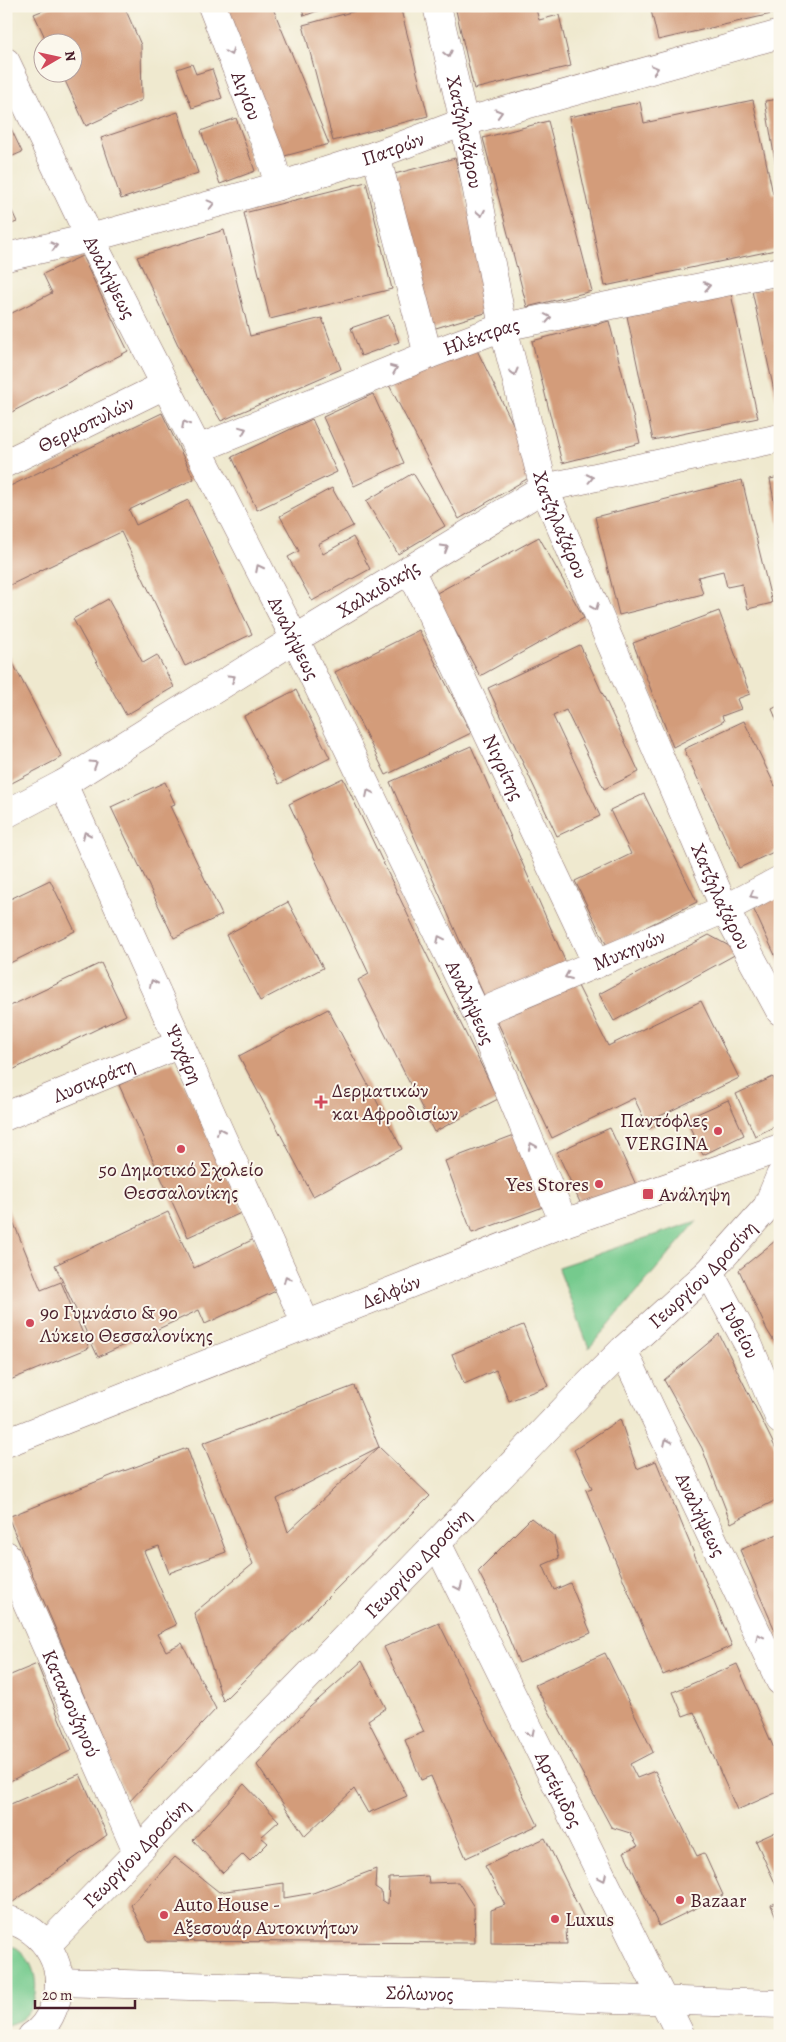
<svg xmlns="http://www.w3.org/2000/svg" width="786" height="2042" font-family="Alegreya,serif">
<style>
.green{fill:#75ca8d;stroke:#60745c}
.building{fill:#d39c7a}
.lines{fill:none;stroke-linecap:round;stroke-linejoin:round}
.street-casing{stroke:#846664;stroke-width:29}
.secondary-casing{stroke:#846664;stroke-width:29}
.street{stroke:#fff;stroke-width:28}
.secondary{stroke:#fff;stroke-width:28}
.oneway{stroke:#ae9aa0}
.poi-dot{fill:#d1495b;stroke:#fbf7ec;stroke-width:2}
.labels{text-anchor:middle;stroke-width:4;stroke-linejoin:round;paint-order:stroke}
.street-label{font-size:20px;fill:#4a1f2b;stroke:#fbf7ec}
.poi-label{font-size:20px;fill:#4a1f2b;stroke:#fbf7ec;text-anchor:start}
</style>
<rect width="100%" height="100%" fill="#fbf7ec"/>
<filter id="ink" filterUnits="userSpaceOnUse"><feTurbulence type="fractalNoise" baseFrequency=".02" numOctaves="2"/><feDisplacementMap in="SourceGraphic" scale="10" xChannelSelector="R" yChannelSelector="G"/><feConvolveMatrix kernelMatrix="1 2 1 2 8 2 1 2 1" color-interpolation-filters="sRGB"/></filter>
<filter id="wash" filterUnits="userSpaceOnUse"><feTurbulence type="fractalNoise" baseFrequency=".0096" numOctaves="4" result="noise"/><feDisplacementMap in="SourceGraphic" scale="20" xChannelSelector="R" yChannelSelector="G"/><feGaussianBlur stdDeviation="1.12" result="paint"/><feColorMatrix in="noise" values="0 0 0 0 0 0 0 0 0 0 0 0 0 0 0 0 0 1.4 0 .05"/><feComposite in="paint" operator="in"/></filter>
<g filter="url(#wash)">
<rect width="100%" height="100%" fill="#efe9cf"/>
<path class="green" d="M697 1221 589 1348 558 1267Z
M6 1943C44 1954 47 2017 6 2025Z"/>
<g id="blocks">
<path class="building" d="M54 6H124L141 45 142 100 86 126 61 72H72V42H47L34 14Z
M225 6H272L329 144 281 157Z
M301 6H330L304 16Z
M374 6H400L428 116 333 141 303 25Z
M455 6H535L539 20 559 15 571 66 474 89Z
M650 6H780V12L658 40Z
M192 64 196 74 212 69 222 98 192 108 177 69Z
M780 99V172H777L765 101Z
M753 100 773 194 780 193V249L605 286 569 117 640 102 644 123Z
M178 112 198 173 121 199 101 138Z
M6 118 22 152 6 159Z
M236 118 255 171 220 184 201 131Z
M548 121 592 291 527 307 483 138Z
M455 158 495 310 426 331 387 176Z
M366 182 392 289 270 319 244 213Z
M6 198 17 222 6 226Z
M224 230 250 336 322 318 341 369 221 421 185 360 137 257Z
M82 256 128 351 6 415V316L52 293 43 274Z
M780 285V413H779L752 291Z
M731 294 758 418 653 440 627 316Z
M389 315 399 342 361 356 351 328Z
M609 321 640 443 562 463 532 341Z
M473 342 537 473 459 519 389 385Z
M373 394 404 463 354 486 323 417Z
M162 413 194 479 129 510 136 525 188 500 252 634 185 666 121 532 6 587V488Z
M312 419 337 472 257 510 232 457Z
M413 473 445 526 398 554 366 501Z
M780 477V528H779L770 479Z
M742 480 772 603 748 609 742 584 727 587 723 571 698 577 703 594 619 615 595 517Z
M332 488 353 526 318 544 323 554 353 537 370 569 312 601 288 557 299 551 280 516Z
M539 537 584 618 480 676 435 594Z
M108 599 143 663 157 655 174 687 126 715 73 619Z
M719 611 750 694 737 699 741 709 722 716 724 721 673 747 633 643Z
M419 630 471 733 386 775 335 672Z
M580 645 639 772 604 789 566 710 553 716 600 816 557 836 488 688Z
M6 650 62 757 6 786Z
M296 690 330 758 279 784 244 716Z
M780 705V728L772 709Z
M744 721 775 786 780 784V849L739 868 684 749Z
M471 746 566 963 485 998 390 782Z
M343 778 423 947 498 1099 434 1132 358 980 369 974 289 804Z
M165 782 175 804 170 806 222 915 174 938 111 807Z
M644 794 697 902 607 946 575 881 631 854 610 810Z
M50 880 75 931 6 965V901Z
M780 895V966L753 908Z
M288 902 323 968 260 1001 226 935Z
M709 935 740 952 614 1021 599 994Z
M101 963 126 1015 6 1073V1008Z
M576 982 608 1046 701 1001 739 1078 658 1117 661 1122 649 1129 634 1098 552 1138 496 1019Z
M328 1009 402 1149 313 1196 239 1056Z
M173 1061 243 1212 188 1237 119 1085Z
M773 1077 780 1093V1124L755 1136 736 1094Z
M728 1100 744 1135 703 1155 686 1119Z
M610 1128 637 1187 584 1211 557 1152Z
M517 1134 543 1207 472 1233 445 1161Z
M6 1204 41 1290 61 1282 89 1348 10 1380 6 1369Z
M168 1212 194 1268 254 1239 278 1290 205 1324 199 1310 98 1357 55 1265Z
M780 1237V1351L767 1330 739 1270Z
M523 1325 548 1386 509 1401 496 1370 464 1384 452 1354Z
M719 1334 780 1457V1498L731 1523 702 1448 664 1380Z
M354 1386 379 1447 277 1499 288 1532 379 1447 430 1496 223 1701 194 1613 253 1564 203 1443Z
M620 1419 637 1469 656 1461 732 1646 663 1675 586 1490 592 1488 574 1450Z
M187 1448 226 1552 169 1573 159 1546 144 1551 176 1625 157 1634 166 1651 182 1643 216 1709 129 1802 8 1517 113 1475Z
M531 1518 554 1536 559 1558 543 1565 554 1590 570 1583 591 1633 519 1663 493 1600 478 1571Z
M780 1533V1642L740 1550Z
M439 1623 538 1825 466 1858 431 1776 421 1780 405 1740 424 1732 384 1647Z
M605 1653 653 1752 630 1764 637 1778 655 1771 697 1856 704 1853 723 1895 659 1926 624 1852 638 1846 630 1833 611 1827 535 1685Z
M362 1661 386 1708 368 1720 407 1796 368 1813 354 1789 305 1836 257 1765 310 1707Z
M37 1664 72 1750 6 1783V1677Z
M737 1664 780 1762V1791L737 1810 694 1712 683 1716 673 1692Z
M80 1774 107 1835 6 1907V1806Z
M244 1784 279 1821 261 1837 268 1843 250 1861 243 1854 223 1873 193 1840Z
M780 1830V1894L756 1841Z
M545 1838 584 1918 566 1929 567 1944 491 1943V1910L505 1905 485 1866Z
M175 1857 219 1892 284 1883V1898L313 1893 376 1869 375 1887 381 1891 382 1900 388 1904 389 1878 428 1876 429 1883 458 1882 474 1907 475 1943 148 1941 131 1905Z
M780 1901V1926L771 1905Z"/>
</g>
</g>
<g filter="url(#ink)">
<use href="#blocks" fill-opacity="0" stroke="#846664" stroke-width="1"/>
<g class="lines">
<defs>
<g id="street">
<path id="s1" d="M212 6 270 155 279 186"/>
<path id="s2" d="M437 6 464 122 503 327 544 488 725 909 780 1011"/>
<path id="s3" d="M6 62 90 238 295 639 477 1014 564 1223"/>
<path d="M376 155 428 355"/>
<path id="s4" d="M6 257 90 238 279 186 376 155 464 122 780 34"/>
<path id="s5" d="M198 449 428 355 503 327 780 271"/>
<path id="s6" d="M6 463 165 385"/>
<path id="s7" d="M410 569 597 964"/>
<path id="s8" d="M63 784 306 1324"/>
<path id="s9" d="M6 814 63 784 295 639 544 488 780 438"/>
<path id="s10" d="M477 1014 725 909 780 880"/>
<path id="s11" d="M6 1116 180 1044"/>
<path id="s12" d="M709 1272 749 1346 780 1420"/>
<path id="s13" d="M623 1350 780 1681"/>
<path id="s14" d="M437 1543 681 2036"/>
<path id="s15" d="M6 1555 137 1852"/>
<path id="s16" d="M47 1945 437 1543 582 1391 623 1350 709 1272 767 1207 780 1176"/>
</g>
<g id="secondary">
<path id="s17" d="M6 1443 564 1223 780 1148"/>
<path d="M6 1919C46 1929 71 1970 53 2009 49 2019 42 2030 32 2036"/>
<path id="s18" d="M59 1982 780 2004"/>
</g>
</defs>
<use href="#street" class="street-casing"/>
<use href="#secondary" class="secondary-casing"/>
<use href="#street" class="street"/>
<use href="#secondary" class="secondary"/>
</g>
<defs><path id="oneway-chevron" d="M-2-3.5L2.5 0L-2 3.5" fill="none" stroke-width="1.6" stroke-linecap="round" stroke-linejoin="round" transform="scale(1.25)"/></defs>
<g class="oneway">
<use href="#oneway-chevron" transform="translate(230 52) rotate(69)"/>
<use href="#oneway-chevron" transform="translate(448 54) rotate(77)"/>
<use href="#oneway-chevron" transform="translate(655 69) rotate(-16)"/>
<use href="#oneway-chevron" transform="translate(499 113) rotate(-16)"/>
<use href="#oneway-chevron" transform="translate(211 204) rotate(-15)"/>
<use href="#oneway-chevron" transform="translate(481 213) rotate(79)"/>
<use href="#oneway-chevron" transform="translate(54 246) rotate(-13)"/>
<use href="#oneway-chevron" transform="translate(707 286) rotate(-11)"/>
<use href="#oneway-chevron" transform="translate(548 318) rotate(-11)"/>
<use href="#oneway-chevron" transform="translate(394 369) rotate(-22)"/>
<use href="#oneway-chevron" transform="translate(514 372) rotate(76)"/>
<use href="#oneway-chevron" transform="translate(185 424) rotate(-117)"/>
<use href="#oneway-chevron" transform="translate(243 430) rotate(-22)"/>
<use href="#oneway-chevron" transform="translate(590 478) rotate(-12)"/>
<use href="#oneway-chevron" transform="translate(445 548) rotate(-31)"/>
<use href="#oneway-chevron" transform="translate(259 568) rotate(-117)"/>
<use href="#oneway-chevron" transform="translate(595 607) rotate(67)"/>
<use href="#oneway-chevron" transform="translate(232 678) rotate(-32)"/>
<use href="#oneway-chevron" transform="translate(94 764) rotate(-32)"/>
<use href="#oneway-chevron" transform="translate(369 793) rotate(-116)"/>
<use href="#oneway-chevron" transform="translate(86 835) rotate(-114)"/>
<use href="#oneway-chevron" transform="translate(753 895) rotate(152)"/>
<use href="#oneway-chevron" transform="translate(440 939) rotate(-116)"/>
<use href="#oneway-chevron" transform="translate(568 976) rotate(157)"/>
<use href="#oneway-chevron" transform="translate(153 983) rotate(-114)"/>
<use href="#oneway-chevron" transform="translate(220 1131) rotate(-114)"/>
<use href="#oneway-chevron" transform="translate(532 1146) rotate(-113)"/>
<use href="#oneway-chevron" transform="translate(287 1279) rotate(-114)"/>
<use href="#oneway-chevron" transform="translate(667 1442) rotate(-115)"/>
<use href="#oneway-chevron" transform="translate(459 1587) rotate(64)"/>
<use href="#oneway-chevron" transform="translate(759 1637) rotate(-115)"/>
<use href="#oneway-chevron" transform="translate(531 1733) rotate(64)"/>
<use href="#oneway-chevron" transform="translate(603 1878) rotate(64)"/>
</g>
</g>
<g class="poi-dot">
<path d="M318.5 1094.5h5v5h5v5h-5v5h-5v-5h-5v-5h5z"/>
<circle cx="718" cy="1131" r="5"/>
<circle cx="181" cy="1149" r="5"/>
<circle cx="599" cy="1184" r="5"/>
<rect x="642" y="1188" width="12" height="12" rx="2.5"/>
<circle cx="30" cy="1323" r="5"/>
<circle cx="680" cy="1900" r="5"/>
<circle cx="164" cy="1915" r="5"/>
<circle cx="555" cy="1919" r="5"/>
</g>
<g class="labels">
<g class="street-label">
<text dy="7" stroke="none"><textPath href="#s1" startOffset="96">Αιγίου</textPath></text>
<text dy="7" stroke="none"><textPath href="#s2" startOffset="129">Χατζηλαζάρου</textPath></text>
<text dy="7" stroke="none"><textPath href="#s4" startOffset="402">Πατρών</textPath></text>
<text dy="7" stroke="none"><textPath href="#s3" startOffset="239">Αναλήψεως</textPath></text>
<text dy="7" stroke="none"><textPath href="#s5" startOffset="305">Ηλέκτρας</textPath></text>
<text dy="7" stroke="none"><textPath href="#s6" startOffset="89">Θερμοπυλών</textPath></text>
<text dy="7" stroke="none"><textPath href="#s2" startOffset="534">Χατζηλαζάρου</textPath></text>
<text dy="7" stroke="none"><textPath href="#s9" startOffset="435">Χαλκιδικής</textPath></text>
<text dy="7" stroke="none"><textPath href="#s3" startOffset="644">Αναλήψεως</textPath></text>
<text dy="7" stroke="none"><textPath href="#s7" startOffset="219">Νιγρίτης</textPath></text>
<text dy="7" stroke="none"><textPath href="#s2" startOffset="939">Χατζηλαζάρου</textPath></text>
<text dy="7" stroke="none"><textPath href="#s10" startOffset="165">Μυκηνών</textPath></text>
<text dy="7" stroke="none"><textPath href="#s3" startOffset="1049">Αναλήψεως</textPath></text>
<text dy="7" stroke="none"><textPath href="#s8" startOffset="296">Ψυχάρη</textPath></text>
<text dy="7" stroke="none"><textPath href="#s11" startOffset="95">Λυσικράτη</textPath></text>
<text dy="7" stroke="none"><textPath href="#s16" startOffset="938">Γεωργίου Δροσίνη</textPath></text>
<text dy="7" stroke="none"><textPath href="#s17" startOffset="414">Δελφών</textPath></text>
<text dy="7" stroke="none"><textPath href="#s12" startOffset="66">Γυθείου</textPath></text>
<text dy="7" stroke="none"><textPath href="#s13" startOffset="182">Αναλήψεως</textPath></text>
<text dy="7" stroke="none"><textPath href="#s16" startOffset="532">Γεωργίου Δροσίνη</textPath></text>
<text dy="7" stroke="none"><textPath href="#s15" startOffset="162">Κατακουζηνού</textPath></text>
<text dy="7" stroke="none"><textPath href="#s14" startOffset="275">Αρτέμιδος</textPath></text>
<text dy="7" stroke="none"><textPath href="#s16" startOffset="128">Γεωργίου Δροσίνη</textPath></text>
<text dy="7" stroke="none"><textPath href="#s18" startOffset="361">Σόλωνος</textPath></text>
</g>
<g class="poi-label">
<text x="332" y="1097">Δερματικών<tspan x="332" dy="23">και Αφροδισίων</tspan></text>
<text x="708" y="1127" text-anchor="end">Παντόφλες<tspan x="708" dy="23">VERGINA</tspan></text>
<text x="181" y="1176" text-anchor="middle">5ο Δημοτικό Σχολείο<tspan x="181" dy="23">Θεσσαλονίκης</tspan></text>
<text x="589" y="1191" text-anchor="end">Yes Stores</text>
<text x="659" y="1201">Ανάληψη</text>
<text x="40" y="1319">9ο Γυμνάσιο &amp; 9ο<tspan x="40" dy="23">Λύκειο Θεσσαλονίκης</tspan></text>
<text x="690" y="1907">Bazaar</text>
<text x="174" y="1911">Auto House -<tspan x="174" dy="23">Αξεσουάρ Αυτοκινήτων</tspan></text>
<text x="565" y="1926">Luxus</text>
</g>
</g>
<rect width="786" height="2042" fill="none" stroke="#fbf7ec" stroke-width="25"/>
<g transform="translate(58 58) rotate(81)"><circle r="24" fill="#fbf7ec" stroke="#b4a19f"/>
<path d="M0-4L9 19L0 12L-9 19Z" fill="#d1495b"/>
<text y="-8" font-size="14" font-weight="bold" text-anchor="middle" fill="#4a1f2b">N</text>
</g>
<path d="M35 2000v8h100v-8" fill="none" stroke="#4a1f2b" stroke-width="2.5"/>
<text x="42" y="2000" font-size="15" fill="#4a1f2b" stroke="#fbf7ec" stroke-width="4" paint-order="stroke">20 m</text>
</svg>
